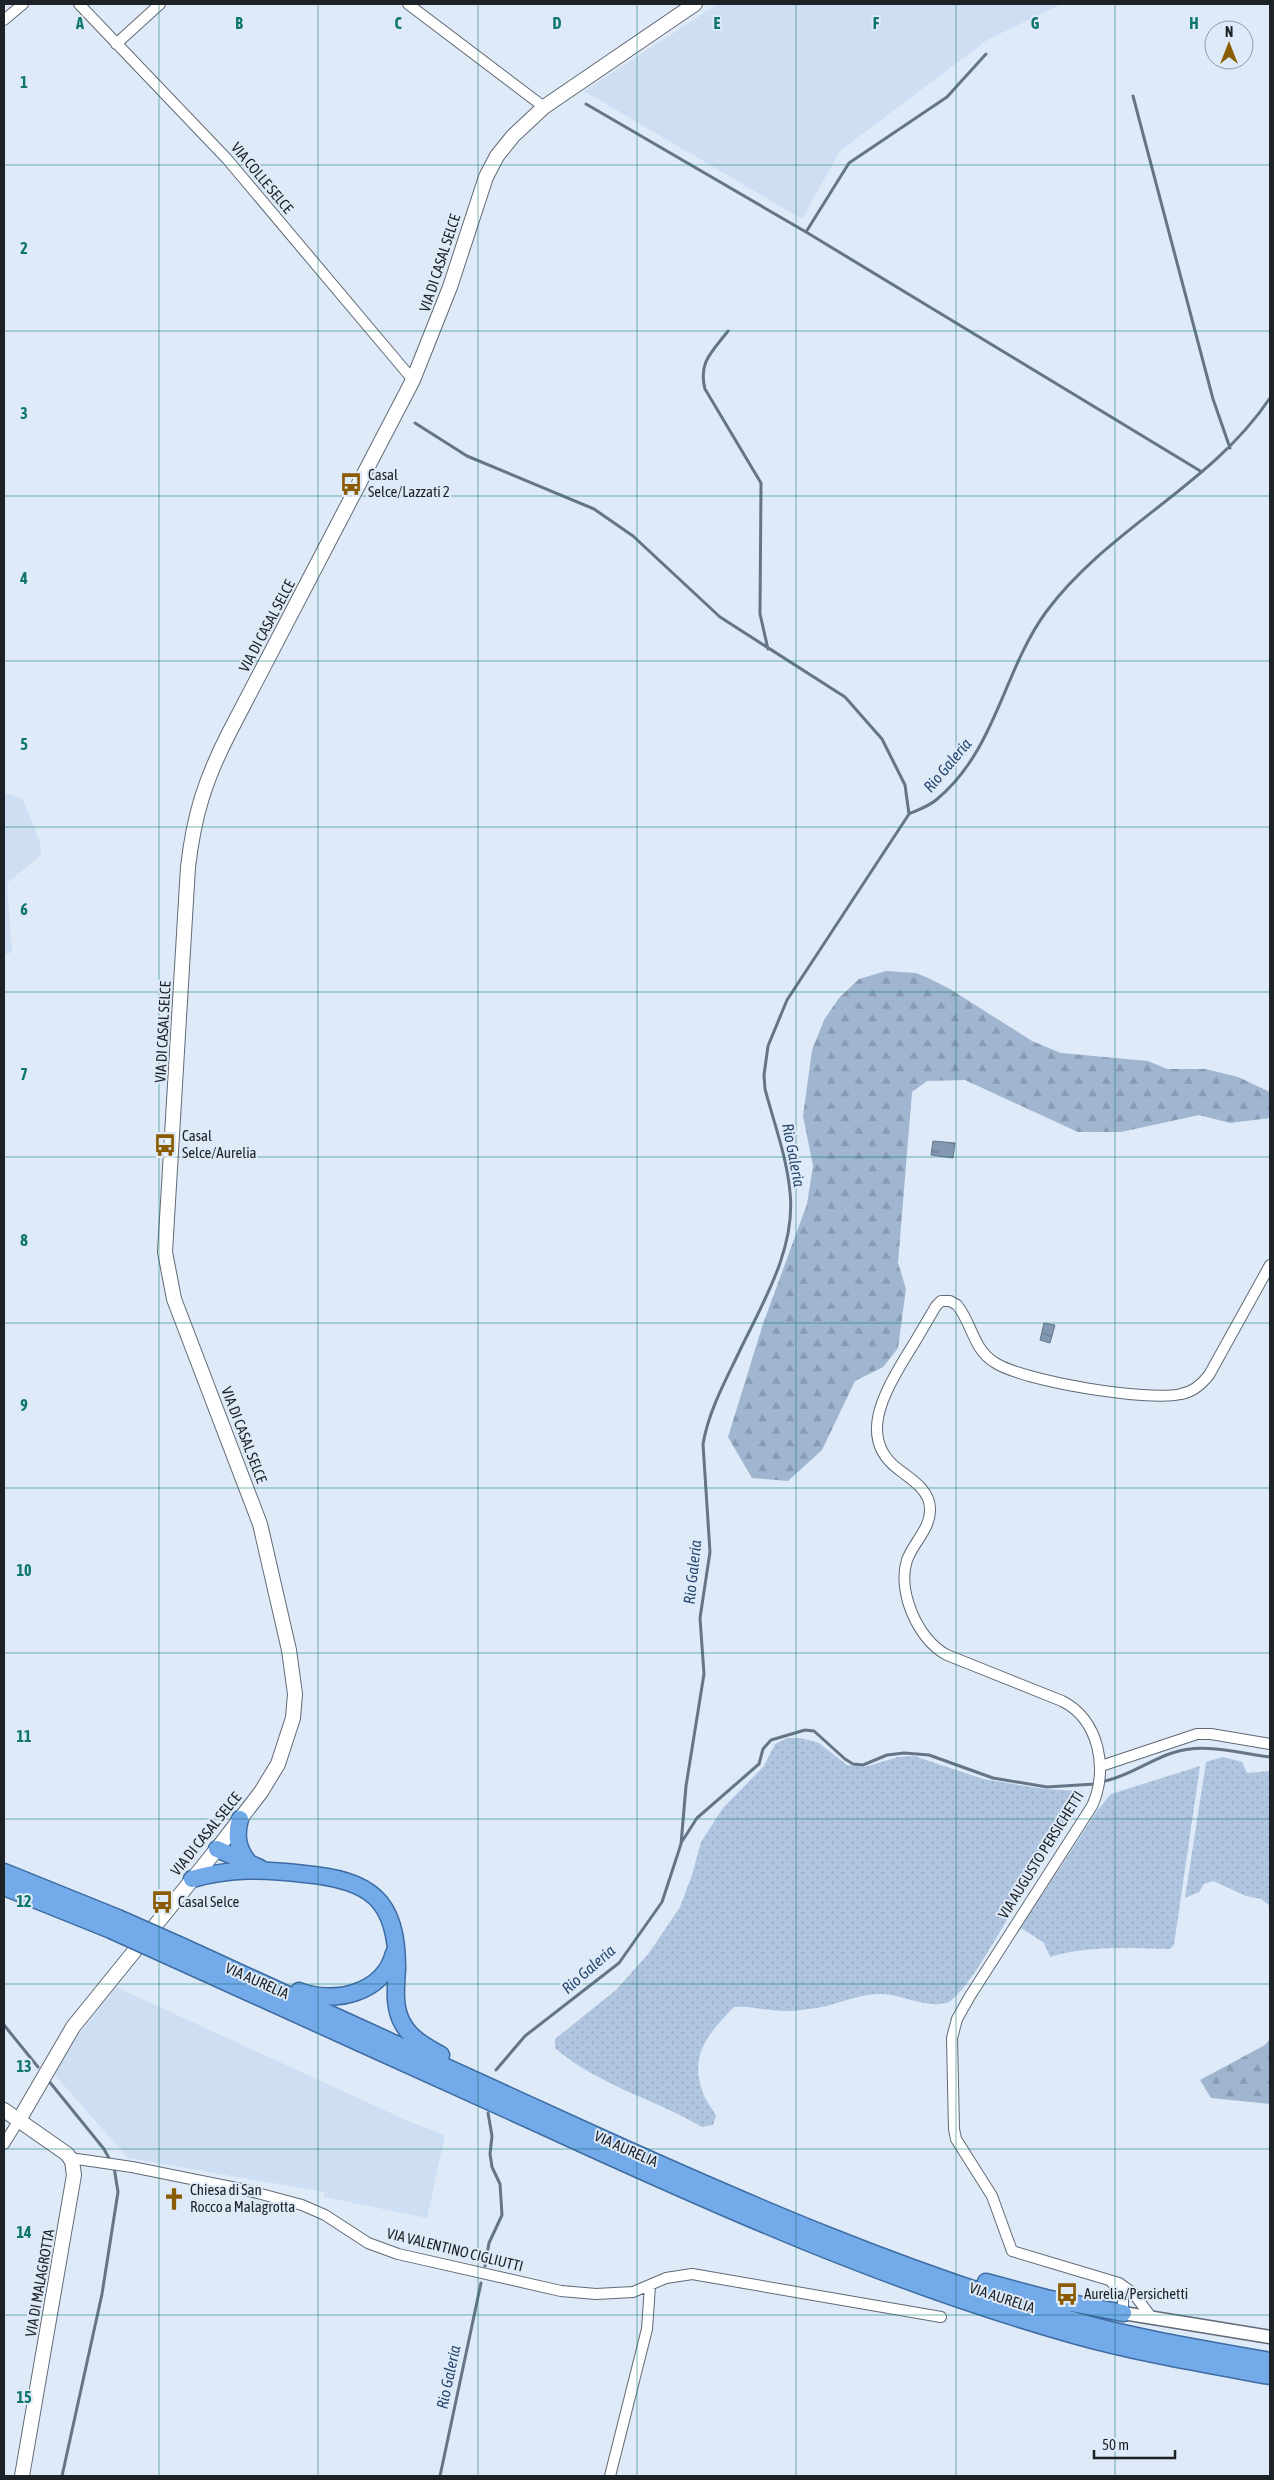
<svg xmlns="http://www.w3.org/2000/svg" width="1274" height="2480" font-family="'Asap Condensed',sans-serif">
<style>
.built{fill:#cedff3}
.grass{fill:url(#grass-dots)}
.forest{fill:url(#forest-firs)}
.water{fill:url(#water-ripples);stroke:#647588}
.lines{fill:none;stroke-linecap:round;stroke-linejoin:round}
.stream{stroke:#647588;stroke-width:3}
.minor-casing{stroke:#606a76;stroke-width:12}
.tertiary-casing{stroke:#606a76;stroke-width:15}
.secondary-casing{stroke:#606a76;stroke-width:16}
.trunk-casing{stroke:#3e6ca2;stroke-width:19}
.minor{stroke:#fff;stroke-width:10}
.tertiary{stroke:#fff;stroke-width:12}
.secondary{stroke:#fff;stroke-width:14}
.trunk{stroke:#72aaea;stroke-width:16}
.trunk-bridge-casing{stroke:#3e6ca2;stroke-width:19;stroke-linecap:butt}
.trunk-bridge{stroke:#72aaea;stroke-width:16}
.grid{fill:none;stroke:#0f766e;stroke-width:1;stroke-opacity:0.55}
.labels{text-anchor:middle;stroke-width:4;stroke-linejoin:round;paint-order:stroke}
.street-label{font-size:15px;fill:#1d2227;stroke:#deeaf8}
.poi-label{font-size:15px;fill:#1d2227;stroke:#deeaf8;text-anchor:start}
.water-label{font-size:16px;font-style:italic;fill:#2a4a71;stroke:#deeaf8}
.grid-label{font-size:16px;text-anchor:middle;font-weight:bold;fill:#0f766e;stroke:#deeaf8;stroke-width:4;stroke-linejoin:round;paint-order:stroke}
</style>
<defs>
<pattern id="grass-dots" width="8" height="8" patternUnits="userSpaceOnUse" patternTransform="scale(1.25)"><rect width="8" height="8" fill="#b0c5df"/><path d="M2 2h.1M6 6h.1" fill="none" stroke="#97a9bf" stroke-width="1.8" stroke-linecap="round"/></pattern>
<pattern id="forest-firs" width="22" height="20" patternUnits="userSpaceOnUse" patternTransform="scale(1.25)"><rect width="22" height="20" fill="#9fb5d0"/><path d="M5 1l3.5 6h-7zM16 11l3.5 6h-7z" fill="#889bb3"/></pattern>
<pattern id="water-ripples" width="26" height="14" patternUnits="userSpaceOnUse" patternTransform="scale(1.25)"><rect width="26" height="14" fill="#8398b2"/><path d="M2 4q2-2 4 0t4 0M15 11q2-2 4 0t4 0" fill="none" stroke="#6b7c91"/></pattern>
</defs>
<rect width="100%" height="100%" fill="#deeaf8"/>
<path class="built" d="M718 4H1062L987 40 840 151 802 219 584 91Z
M4 794 12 795 23 799 40 842 41 855 7 883 12 952 4 955Z
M116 1987 408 2121 445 2135 427 2218 324 2197V2192L128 2158 53 2073 79 2034Z"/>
<path class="grass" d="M787 1738H801L819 1743 847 1765 865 1767 898 1757 914 1756 983 1779 1044 1789 1081 1791C1069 1820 1049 1845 1033 1872 1021 1894 966 1999 946 2003 925 2008 903 1995 883 1994 857 1993 834 2007 809 2009 797 2011 783 2012 771 2010 756 2009 750 2006 734 2007 707 2035 688 2056 704 2096 707 2103 713 2109 716 2116L713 2125 702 2127C655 2099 597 2085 555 2048V2039L616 1990 649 1953 680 1907 692 1875 701 1842 723 1808 764 1766 775 1744Z
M1223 1757 1242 1762 1247 1773 1270 1771V1906L1261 1899 1246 1896 1213 1881 1204 1884 1199 1892 1185 1898 1206 1762Z
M1200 1766 1174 1945 1170 1949C1130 1948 1088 1945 1050 1957L1044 1943 1021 1928 1097 1811 1111 1794Z"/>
<path class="forest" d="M886 971 916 973 928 978 950 989 1032 1041 1061 1053 1148 1061 1167 1069H1205L1238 1077 1270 1092V1118L1230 1123 1199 1115 1121 1132H1078L965 1080 927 1081 912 1092 898 1263 906 1289 898 1348 883 1367 855 1381 822 1450 788 1481 752 1478 728 1437 763 1324 807 1204 813 1166 803 1116 812 1050 824 1020 839 998 859 979Z
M1270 2039V2104L1211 2098 1200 2080 1265 2045Z"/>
<path class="water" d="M933 1141 955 1143 953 1158 931 1155Z
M1044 1323 1055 1325 1050 1343 1040 1340Z"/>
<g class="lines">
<path class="stream" d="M1133 96 1213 399 1230 448
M586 104 806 232 1202 472
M806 232 849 163 947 97 986 54
M728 331C712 352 698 362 705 389L761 483 760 614 768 649
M415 423 467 456 594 509 633 536 720 617 845 697 882 739 905 785 909 814
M1105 1781C1129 1776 1148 1761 1172 1753 1203 1742 1238 1753 1270 1757
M681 1843 697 1818 759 1764 763 1749 771 1740 805 1730 814 1731 845 1759 853 1764 863 1765 887 1755 904 1753 929 1755 993 1778 1047 1787 1095 1784
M4 2025 38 2067
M496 2070 525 2036 619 1963 662 1902 681 1844 686 1786 704 1674 700 1618 710 1552 703 1444C709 1409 727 1378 742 1346 765 1299 796 1246 790 1192 787 1158 774 1123 765 1089L764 1075 768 1046 787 1000 909 814C918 810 929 806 936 800 996 751 1003 671 1046 612 1109 527 1211 486 1270 398
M48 2080 104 2149 111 2162
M485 2266 489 2243 502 2215 500 2184 492 2167 490 2154 492 2136 488 2113
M62 2476 102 2294 118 2192 114 2167
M440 2476 481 2283"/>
<defs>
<path id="minor" d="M79 4 227 159 413 380
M408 4 544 107
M4 20 23 4
M116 44 160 4
M1101 1766 1197 1734H1211L1270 1744
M4 2144 19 2120
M70 2158 132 2167 246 2190 302 2205 325 2215 368 2243 398 2254 561 2291 596 2294 633 2292 666 2278 692 2274 941 2317
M1111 2281 1123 2298V2313
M1152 2318 1133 2293 1119 2283 1012 2251 992 2196 956 2139 954 2129 952 2038 957 2019 970 1996 1092 1806C1109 1770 1099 1719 1062 1701L947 1655C918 1640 897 1592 907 1560 913 1543 931 1528 930 1509 930 1490 911 1479 898 1469 857 1438 885 1392 905 1358 916 1341 926 1323 936 1306L941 1301H950L957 1305C972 1323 973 1349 994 1362 1021 1381 1149 1402 1181 1394 1193 1392 1202 1384 1209 1375L1270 1265
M610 2476 647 2329 650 2286"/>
<path id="tertiary" d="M1123 2313 1270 2337"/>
<path id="secondary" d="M4 2110 67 2154 72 2161 74 2175 22 2476
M19 2120 73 2027 217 1849 261 1792 278 1764 293 1718 295 1694 289 1650 260 1524 174 1299 165 1252 188 867C194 815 205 780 229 733L413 380 450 287 486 177 497 156 513 136 544 107 695 4"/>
<path id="trunk" d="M240 1819C235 1837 238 1850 250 1864
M217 1849 260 1868
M4 1872 118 1918
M192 1879C230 1868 266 1869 305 1874 370 1880 397 1899 397 1968 396 1986 393 2008 403 2024 411 2039 427 2047 441 2055
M4 1887 111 1930
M179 1945C311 2005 443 2066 575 2126 742 2202 909 2275 1086 2324 1146 2340 1209 2350 1270 2361
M175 1959C297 2014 419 2070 541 2125 715 2205 889 2283 1074 2335 1138 2353 1205 2364 1270 2376
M299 1991C334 2005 384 1993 394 1953
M986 2282 1046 2298 1123 2313"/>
</defs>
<use href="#minor" class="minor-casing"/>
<use href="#tertiary" class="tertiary-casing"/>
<use href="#secondary" class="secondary-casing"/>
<use href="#trunk" class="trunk-casing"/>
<use href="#minor" class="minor"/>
<use href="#tertiary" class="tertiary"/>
<use href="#secondary" class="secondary"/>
<use href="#trunk" class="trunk"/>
<defs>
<path id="trunk-bridge" d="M118 1918 179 1945
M111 1930 175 1959"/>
</defs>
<use href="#trunk-bridge" class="trunk-bridge-casing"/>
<use href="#trunk-bridge" class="trunk-bridge"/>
</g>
<path class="grid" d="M159 4V2476M318 4V2476M478 4V2476M637 4V2476M796 4V2476M956 4V2476M1115 4V2476M4 165H1270M4 331H1270M4 496H1270M4 661H1270M4 827H1270M4 992H1270M4 1157H1270M4 1323H1270M4 1488H1270M4 1653H1270M4 1819H1270M4 1984H1270M4 2149H1270M4 2315H1270"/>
<defs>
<symbol id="bus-bare" viewBox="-9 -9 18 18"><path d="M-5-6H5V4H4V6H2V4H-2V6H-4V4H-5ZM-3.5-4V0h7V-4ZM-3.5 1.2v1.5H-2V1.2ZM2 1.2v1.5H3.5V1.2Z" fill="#8a5b00" stroke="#deeaf8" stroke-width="2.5" paint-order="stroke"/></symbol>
<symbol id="church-bare" viewBox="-9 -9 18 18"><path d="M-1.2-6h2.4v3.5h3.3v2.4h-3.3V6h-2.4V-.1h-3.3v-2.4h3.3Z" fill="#8a5b00" stroke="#deeaf8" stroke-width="2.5" paint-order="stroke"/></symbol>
</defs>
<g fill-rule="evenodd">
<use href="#bus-bare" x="335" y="468" width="32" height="32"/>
<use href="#bus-bare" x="149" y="1129" width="32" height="32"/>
<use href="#bus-bare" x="146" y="1886" width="32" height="32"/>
<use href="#church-bare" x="158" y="2183" width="32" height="32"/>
<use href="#bus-bare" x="1051" y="2278" width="32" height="32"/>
</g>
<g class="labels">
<g class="street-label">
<text transform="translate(262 178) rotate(50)" y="5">VIA COLLE SELCE</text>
<text transform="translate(440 263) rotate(-72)" y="5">VIA DI CASAL SELCE</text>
<text transform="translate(267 626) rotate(-62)" y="5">VIA DI CASAL SELCE</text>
<text transform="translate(163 1032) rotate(-87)" y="5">VIA DI CASAL SELCE</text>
<text transform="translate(244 1435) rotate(69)" y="5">VIA DI CASAL SELCE</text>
<text transform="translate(206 1834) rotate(-51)" y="5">VIA DI CASAL SELCE</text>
<text transform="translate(1041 1855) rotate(-58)" y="5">VIA AUGUSTO PERSICHETTI</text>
<text transform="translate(257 1981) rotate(24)" y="5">VIA AURELIA</text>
<text transform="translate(626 2149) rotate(24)" y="5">VIA AURELIA</text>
<text transform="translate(455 2250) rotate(14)" y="5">VIA VALENTINO CIGLIUTTI</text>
<text transform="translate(40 2283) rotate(-80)" y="5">VIA DI MALAGROTTA</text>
<text transform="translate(1002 2298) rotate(18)" y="5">VIA AURELIA</text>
</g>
<g class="poi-label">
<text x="368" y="480">Casal<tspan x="368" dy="17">Selce/Lazzati 2</tspan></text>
<text x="182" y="1141">Casal<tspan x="182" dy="17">Selce/Aurelia</tspan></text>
<text x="178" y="1907">Casal Selce</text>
<text x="190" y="2195">Chiesa di San<tspan x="190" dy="17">Rocco a Malagrotta</tspan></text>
<text x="1084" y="2299">Aurelia/Persichetti</text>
</g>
<g class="water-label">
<text transform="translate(947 765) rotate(-50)" y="6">Rio Galeria</text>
<text transform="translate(794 1155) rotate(79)" y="6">Rio Galeria</text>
<text transform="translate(692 1572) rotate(-84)" y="6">Rio Galeria</text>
<text transform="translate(588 1969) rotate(-41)" y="6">Rio Galeria</text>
<text transform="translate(448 2377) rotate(-78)" y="6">Rio Galeria</text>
</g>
</g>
<g class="grid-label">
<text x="80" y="29">A</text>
<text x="239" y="29">B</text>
<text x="398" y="29">C</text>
<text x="557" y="29">D</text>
<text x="717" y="29">E</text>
<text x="876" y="29">F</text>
<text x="1035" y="29">G</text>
<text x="1194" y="29">H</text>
<text x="24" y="88">1</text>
<text x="24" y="254">2</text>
<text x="24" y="419">3</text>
<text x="24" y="584">4</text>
<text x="24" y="750">5</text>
<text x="24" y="915">6</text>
<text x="24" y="1080">7</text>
<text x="24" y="1246">8</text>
<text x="24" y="1411">9</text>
<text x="24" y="1576">10</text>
<text x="24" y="1742">11</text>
<text x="24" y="1907">12</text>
<text x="24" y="2072">13</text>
<text x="24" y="2238">14</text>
<text x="24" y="2403">15</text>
</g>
<rect width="1274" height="2480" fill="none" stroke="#1d2227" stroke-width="10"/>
<g transform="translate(1229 45)"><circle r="24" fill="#deeaf8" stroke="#919aa4"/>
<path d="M0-4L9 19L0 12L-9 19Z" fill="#8a5b00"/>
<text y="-8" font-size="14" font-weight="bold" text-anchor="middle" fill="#1d2227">N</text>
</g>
<path d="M1094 2450v8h81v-8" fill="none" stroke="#1d2227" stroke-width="2.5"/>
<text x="1102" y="2450" font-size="15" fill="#1d2227" stroke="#deeaf8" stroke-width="4" paint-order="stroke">50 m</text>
</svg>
